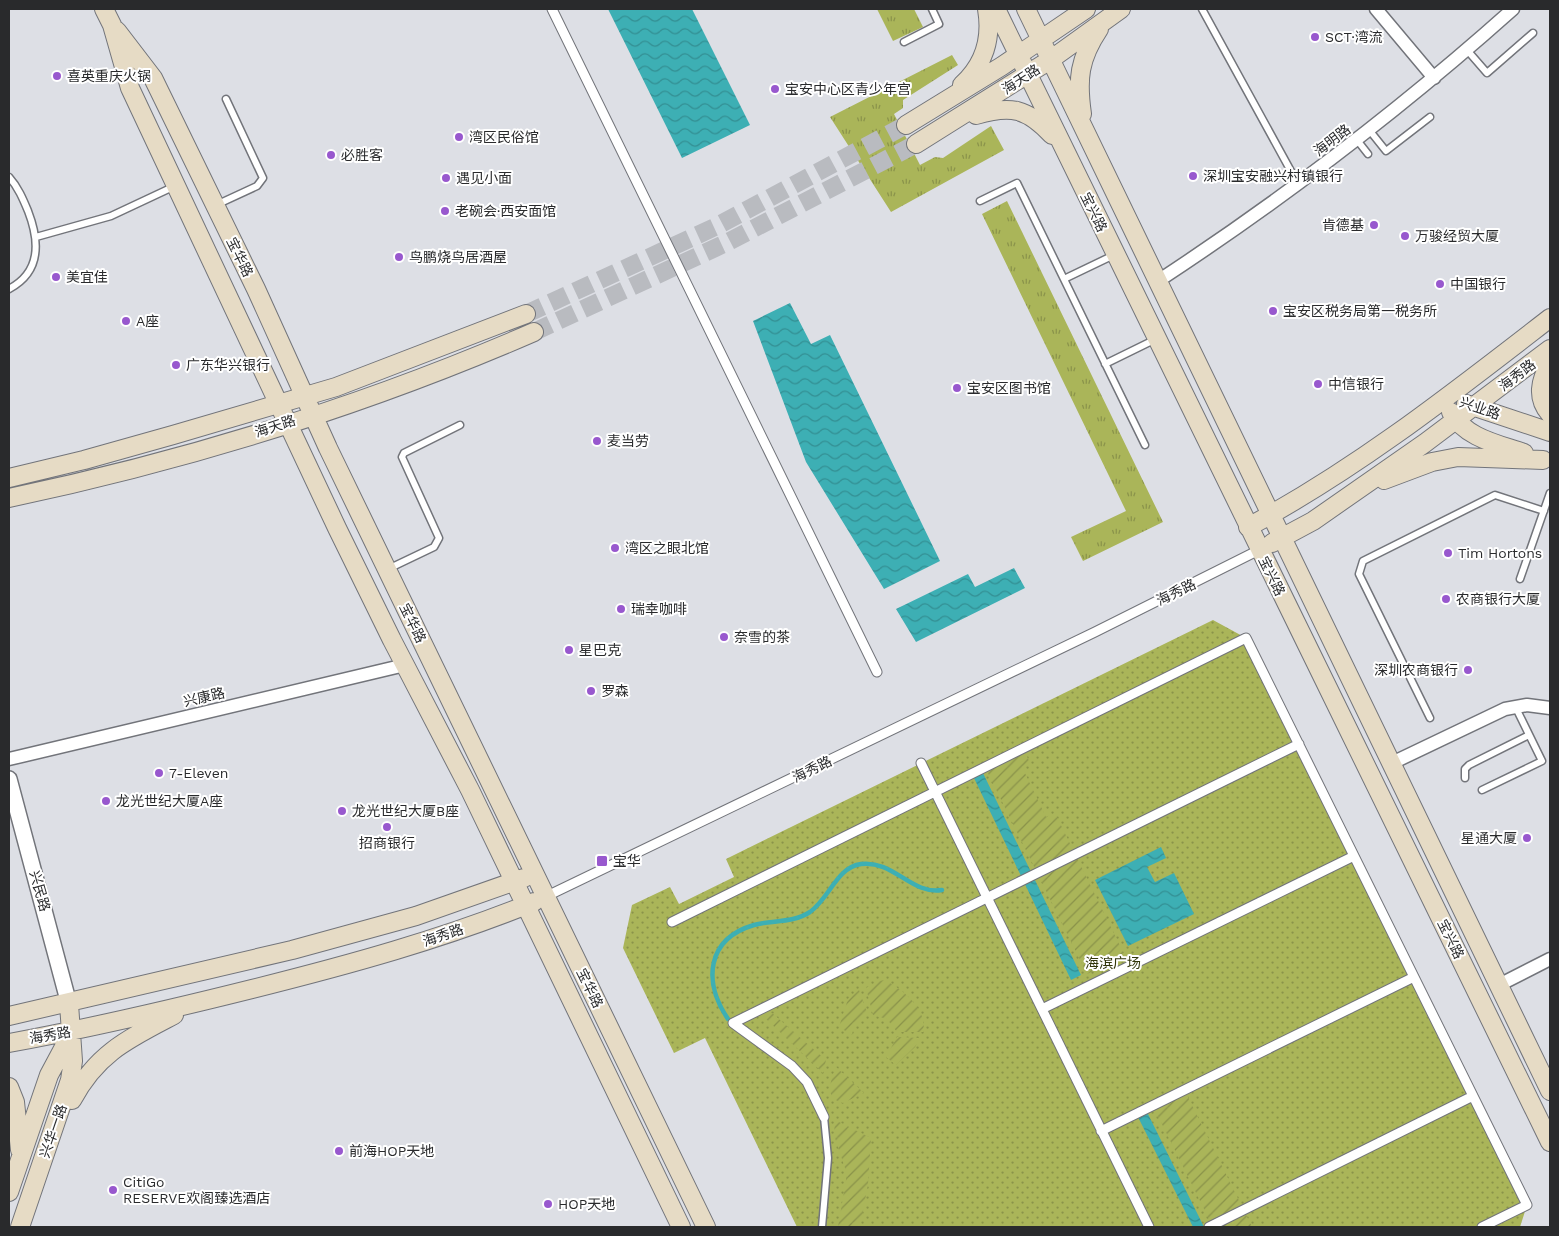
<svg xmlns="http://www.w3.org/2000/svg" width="1559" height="1236" font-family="'Work Sans','Noto Sans SC',sans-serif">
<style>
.grass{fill:url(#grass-tufts)}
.park{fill:url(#park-dots)}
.garden{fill:url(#garden-furrows)}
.water{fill:url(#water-waves)}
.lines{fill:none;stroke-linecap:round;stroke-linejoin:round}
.stream{stroke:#3dafb4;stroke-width:4.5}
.secondary-tunnel{stroke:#b9bbc0;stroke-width:18;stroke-dasharray:18 9;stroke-linecap:butt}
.service-casing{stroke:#72747a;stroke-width:9}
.pedestrian-casing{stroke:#72747a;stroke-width:11}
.minor-casing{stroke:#72747a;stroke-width:15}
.tertiary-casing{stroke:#72747a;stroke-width:18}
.secondary-casing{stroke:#72747a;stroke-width:20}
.service{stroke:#fff;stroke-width:6}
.pedestrian{stroke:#fff;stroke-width:9}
.minor{stroke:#fff;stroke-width:12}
.tertiary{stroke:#fff;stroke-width:15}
.secondary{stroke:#e6dbc5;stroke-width:18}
.poi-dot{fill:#9858ce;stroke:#fff;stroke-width:2}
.labels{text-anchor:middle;stroke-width:4;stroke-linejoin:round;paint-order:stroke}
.poi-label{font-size:14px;fill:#292a2c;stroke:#fff;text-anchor:start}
.street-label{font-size:14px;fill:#292a2c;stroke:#fff}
.park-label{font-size:14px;fill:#31350a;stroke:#fff}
</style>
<defs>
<pattern id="grass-tufts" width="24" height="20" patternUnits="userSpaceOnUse" patternTransform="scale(1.25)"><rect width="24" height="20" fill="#aab559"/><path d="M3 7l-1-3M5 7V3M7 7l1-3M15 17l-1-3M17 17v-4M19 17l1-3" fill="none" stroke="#8a934a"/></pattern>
<pattern id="park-dots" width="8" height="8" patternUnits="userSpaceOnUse" patternTransform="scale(1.25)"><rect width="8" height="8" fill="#aab559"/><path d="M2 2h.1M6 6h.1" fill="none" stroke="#8a934a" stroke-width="1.8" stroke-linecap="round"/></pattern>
<pattern id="garden-furrows" width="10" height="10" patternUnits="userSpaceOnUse" patternTransform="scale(1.25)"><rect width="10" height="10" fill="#aab559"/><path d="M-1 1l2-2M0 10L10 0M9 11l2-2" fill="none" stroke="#8a934a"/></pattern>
<pattern id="water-waves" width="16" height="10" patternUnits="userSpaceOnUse" patternTransform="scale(1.25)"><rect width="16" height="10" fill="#3dafb4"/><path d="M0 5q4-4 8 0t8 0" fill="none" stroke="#338f93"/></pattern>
</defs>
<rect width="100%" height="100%" fill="#dddfe5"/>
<path class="grass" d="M877 9H914L923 27 893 41Z
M952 55 958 65 903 100V108L894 114 920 165 935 157 943 158 991 126 1004 150 891 212 830 117Z
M1007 201 1163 522 1083 561 1071 537 1126 511 982 214Z"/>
<path class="park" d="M1213 620 1246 638 1527 1205 1520 1227H797L705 1038 674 1053 623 948 632 905 670 887 679 904 734 877 726 859Z"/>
<path class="garden" d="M1023 748 1030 763 1022 767 1046 817 1055 813 1125 956 1087 974 985 767Z
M885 980C903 990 928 1009 923 1032H897L887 1019 873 1015 866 988 879 981Z
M859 990 868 1015 854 1024 852 1035 839 1027 848 999Z
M772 1013 826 1060 823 1073 764 1017Z
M897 1037 920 1038 915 1047 896 1065 886 1057Z
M836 1067 864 1093 843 1103 833 1099C827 1089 832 1077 836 1067Z
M1186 1093 1252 1227H1213L1154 1108Z
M835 1120 871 1138 868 1184 860 1227H838L847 1174 834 1135Z"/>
<path class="water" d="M608 9H692L750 125 682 158Z
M790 303 811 344 830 335 940 561 884 589 806 462 753 321Z
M1014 568 1025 588 916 642 896 609 968 574 975 587Z
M982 771 1081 975 1071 980 973 776Z
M1161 847 1166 858 1147 867 1155 882 1174 873 1194 914 1128 946 1095 880Z
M1146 1110 1204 1227H1193L1137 1115Z"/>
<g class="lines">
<path class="stream" d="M728 1019C703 982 706 939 754 925 772 920 793 923 810 912 829 899 837 867 861 864 894 860 911 895 942 890"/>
<path class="secondary-tunnel" d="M526 314 715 227 906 125
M534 332 726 243 916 144"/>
<defs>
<path id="service" d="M1202 9 1298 184
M904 42 939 24 932 9
M1467 50 1487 73 1533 33
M1370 131 1386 151 1430 117
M1357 140 1368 154
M9 177C18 187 23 199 28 211 40 242 41 272 9 289
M980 201 1017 183 1145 445
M216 205 257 186 263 178 226 99
M36 237 111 216 175 186
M1064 279 1114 255
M1105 364 1156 339
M388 569 434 547 439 538 402 457 404 453 460 425
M1520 579 1550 493
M1430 718 1359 574 1363 561 1495 495 1544 511
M1465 778V769L1469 765 1529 735
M1482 790 1542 761 1515 706
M822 1227 828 1158 824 1117"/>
<path id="pedestrian" d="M552 9 877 672
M921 763 1149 1227
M547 896 1095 632 1259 550
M672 922 1246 638 1527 1205 1482 1227
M1042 1009 1354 856
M824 1117 807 1082 792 1066 733 1023 1299 744
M1101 1131 1414 977
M1209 1227 1473 1096"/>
<path id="minor" d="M1376 9 1434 78
M1158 281C1283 199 1401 109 1513 9
M9 759 405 665
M1392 763 1505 709 1527 705 1550 708
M1499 985 1550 959"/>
<path id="tertiary" d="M9 779 69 1004"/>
<path id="secondary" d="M104 9 112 25 130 88 337 528 392 640 470 790 681 1227
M996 9 1550 1142
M1026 9 1550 1091
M117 31 153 78 256 289 328 448 706 1227
M962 85C984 65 992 38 987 9
M1082 114C1077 79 1079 59 1099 29
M976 115C1011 105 1027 108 1052 135
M906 125 1002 66 1086 9
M916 144 1050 60 1121 9
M1550 364C1540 380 1536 398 1550 414
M1466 404 1550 432
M1451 412C1465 438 1498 444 1524 453
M9 478 84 460 173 435 336 387 526 314
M1384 480 1432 462 1458 457 1543 460
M9 498C188 460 366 405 534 332
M1248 527C1357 469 1453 393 1550 318
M1272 543 1313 521 1425 443 1550 349
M9 1016 292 950 416 916 524 878
M9 1043C91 1028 172 1009 252 989 348 965 443 939 534 902
M9 1087 15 1102 20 1150
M72 1100C97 1053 128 1039 174 1015
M9 1192 49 1075 72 1032
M20 1227 70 1080 73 1061 69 1004"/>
</defs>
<use href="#service" class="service-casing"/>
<use href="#pedestrian" class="pedestrian-casing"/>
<use href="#minor" class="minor-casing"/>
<use href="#tertiary" class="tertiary-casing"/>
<use href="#secondary" class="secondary-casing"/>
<use href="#service" class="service"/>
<use href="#pedestrian" class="pedestrian"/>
<use href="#minor" class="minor"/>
<use href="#tertiary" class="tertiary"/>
<use href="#secondary" class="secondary"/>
</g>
<g class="poi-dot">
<circle cx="1315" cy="37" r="5"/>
<circle cx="57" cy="76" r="5"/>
<circle cx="775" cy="89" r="5"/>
<circle cx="459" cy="137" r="5"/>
<circle cx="331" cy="155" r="5"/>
<circle cx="1193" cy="176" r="5"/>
<circle cx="446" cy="178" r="5"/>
<circle cx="445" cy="211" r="5"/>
<circle cx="1374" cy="225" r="5"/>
<circle cx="1405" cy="236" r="5"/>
<circle cx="399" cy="257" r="5"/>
<circle cx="56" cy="277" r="5"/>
<circle cx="1440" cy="284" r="5"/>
<circle cx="1273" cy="311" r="5"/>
<circle cx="126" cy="321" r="5"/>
<circle cx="176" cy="365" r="5"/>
<circle cx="1318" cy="384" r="5"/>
<circle cx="957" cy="388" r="5"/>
<circle cx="597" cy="441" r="5"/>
<circle cx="615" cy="548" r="5"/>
<circle cx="1448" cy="553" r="5"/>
<circle cx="1446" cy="599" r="5"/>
<circle cx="621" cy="609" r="5"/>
<circle cx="724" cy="637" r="5"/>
<circle cx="569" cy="650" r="5"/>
<circle cx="1468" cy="670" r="5"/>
<circle cx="591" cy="691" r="5"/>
<circle cx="159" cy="773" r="5"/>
<circle cx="106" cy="801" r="5"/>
<circle cx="342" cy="811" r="5"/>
<circle cx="387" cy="827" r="5"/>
<circle cx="1527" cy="838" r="5"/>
<rect x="596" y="855" width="12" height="12" rx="2.5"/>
<circle cx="339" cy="1151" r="5"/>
<circle cx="113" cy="1190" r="5"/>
<circle cx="548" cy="1204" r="5"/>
</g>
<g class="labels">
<g class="poi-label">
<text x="1325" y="42">SCT·湾流</text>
<text x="67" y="81">喜英重庆火锅</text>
<text x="785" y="94">宝安中心区青少年宫</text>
<text x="469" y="142">湾区民俗馆</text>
<text x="341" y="160">必胜客</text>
<text x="1203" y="181">深圳宝安融兴村镇银行</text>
<text x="456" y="183">遇见小面</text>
<text x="455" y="216">老碗会·西安面馆</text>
<text x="1364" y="230" text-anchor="end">肯德基</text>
<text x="1415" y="241">万骏经贸大厦</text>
<text x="409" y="262">鸟鹏烧鸟居酒屋</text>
<text x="66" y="282">美宜佳</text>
<text x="1450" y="289">中国银行</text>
<text x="1283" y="316">宝安区税务局第一税务所</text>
<text x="136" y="326">A座</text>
<text x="186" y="370">广东华兴银行</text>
<text x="1328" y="389">中信银行</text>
<text x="967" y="393">宝安区图书馆</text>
<text x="607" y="446">麦当劳</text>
<text x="625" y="553">湾区之眼北馆</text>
<text x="1458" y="558">Tim Hortons</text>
<text x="1456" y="604">农商银行大厦</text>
<text x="631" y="614">瑞幸咖啡</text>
<text x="734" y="642">奈雪的茶</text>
<text x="579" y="655">星巴克</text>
<text x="1458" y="675" text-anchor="end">深圳农商银行</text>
<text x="601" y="696">罗森</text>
<text x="169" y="778">7-Eleven</text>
<text x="116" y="806">龙光世纪大厦A座</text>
<text x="352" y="816">龙光世纪大厦B座</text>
<text x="1517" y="843" text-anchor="end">星通大厦</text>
<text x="387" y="848" text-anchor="middle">招商银行</text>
<text x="613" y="866">宝华</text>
<text x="349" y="1156">前海HOP天地</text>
<text x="123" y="1187">CitiGo<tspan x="123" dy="16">RESERVE欢阁臻选酒店</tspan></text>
<text x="558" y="1209">HOP天地</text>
</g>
<g class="street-label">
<text transform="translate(1021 79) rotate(-33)" y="5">海天路</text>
<text transform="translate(1332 140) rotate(-37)" y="5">海明路</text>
<text transform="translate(1094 212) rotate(64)" y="5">宝兴路</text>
<text transform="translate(240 257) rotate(64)" y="5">宝华路</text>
<text transform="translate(1517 375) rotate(-37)" y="5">海秀路</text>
<text transform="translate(1480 408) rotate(19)" y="5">兴业路</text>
<text transform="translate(275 426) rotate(-18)" y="5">海天路</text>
<text transform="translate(1272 576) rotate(64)" y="5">宝兴路</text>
<text transform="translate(1176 592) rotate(-26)" y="5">海秀路</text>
<text transform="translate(413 623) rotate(64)" y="5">宝华路</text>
<text transform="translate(204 697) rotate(-13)" y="5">兴康路</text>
<text transform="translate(812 769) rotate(-26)" y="5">海秀路</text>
<text transform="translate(40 891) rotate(74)" y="5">兴民路</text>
<text transform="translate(443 935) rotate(-19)" y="5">海秀路</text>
<text transform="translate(1451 939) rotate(64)" y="5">宝兴路</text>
<text transform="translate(590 988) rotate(64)" y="5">宝华路</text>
<text transform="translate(50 1035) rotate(-10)" y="5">海秀路</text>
<text transform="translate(53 1131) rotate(-71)" y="5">兴华一路</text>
</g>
<g class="park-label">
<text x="1113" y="968">海滨广场</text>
</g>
</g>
<rect width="1559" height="1236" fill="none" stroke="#292a2c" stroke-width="20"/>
</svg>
